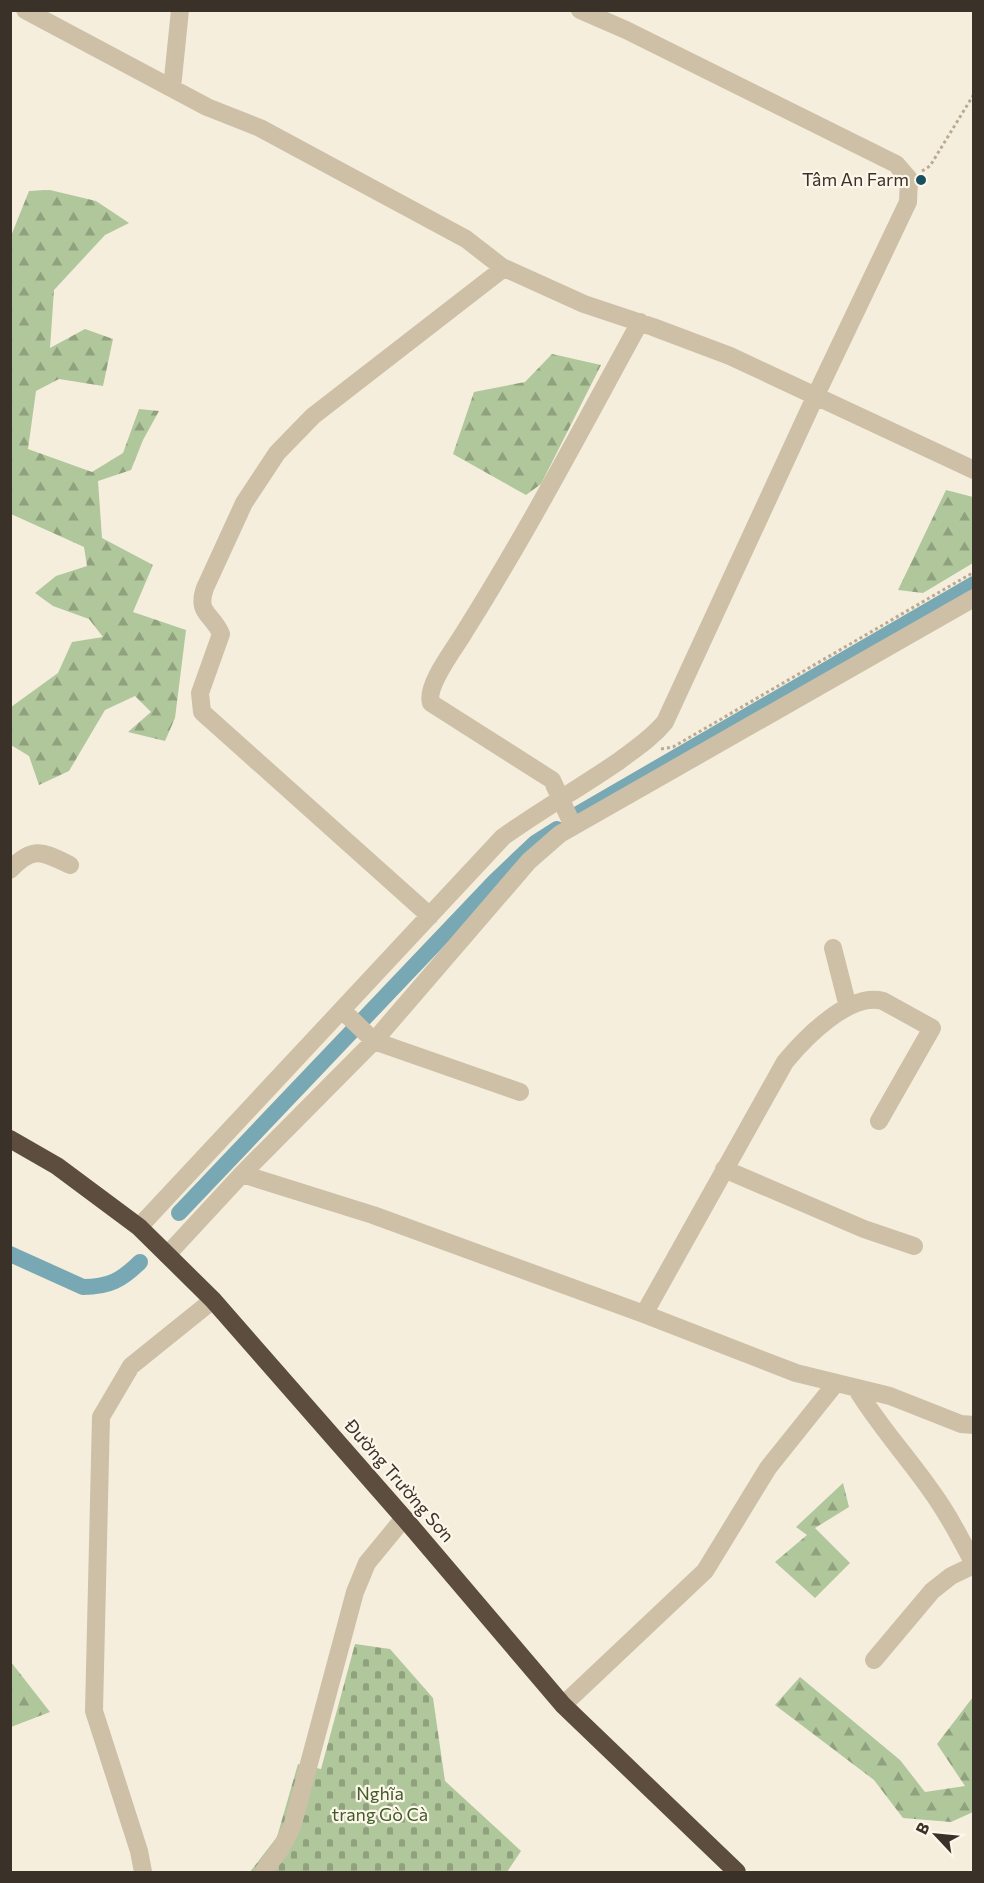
<svg xmlns="http://www.w3.org/2000/svg" width="984" height="1883" font-family="Commissioner,sans-serif">
<style>
.forest{fill:url(#forest-firs)}
.cemetery{fill:url(#cemetery-stones)}
.lines{fill:none;stroke-linecap:round;stroke-linejoin:round}
.canal{stroke:#79a8b5;stroke-width:16}
.path{stroke:#bbaa91;stroke-width:3;stroke-dasharray:3 3;stroke-linecap:butt}
.minor{stroke:#cec0a7;stroke-width:18}
.highway{stroke:#5c4d3f;stroke-width:18}
.poi-dot{fill:#195060;stroke:#fcf7ea;stroke-width:2}
.labels{text-anchor:middle;stroke-width:4.5;stroke-linejoin:round;paint-order:stroke}
.poi-label{font-size:18px;fill:#3a3128;stroke:#fcf7ea;text-anchor:end}
.street-label{font-size:18px;fill:#3a3128;stroke:#fcf7ea}
.park-label{font-size:18px;fill:#415b29;stroke:#fcf7ea}
</style>
<defs>
<pattern id="forest-firs" width="22" height="20" patternUnits="userSpaceOnUse" patternTransform="scale(1.5)"><rect width="22" height="20" fill="#b0c69b"/><path d="M5 1l3.5 6h-7zM16 11l3.5 6h-7z" fill="#90a17e"/></pattern>
<pattern id="cemetery-stones" width="16" height="16" patternUnits="userSpaceOnUse" patternTransform="scale(1.5)"><rect width="16" height="16" fill="#b0c69b"/><path d="M2 7V4a2 2 0 0 1 4 0v3zM10 15v-3a2 2 0 0 1 4 0v3z" fill="#90a17e"/></pattern>
</defs>
<rect width="100%" height="100%" fill="#f5eedd"/>
<path class="forest" d="M50 190 96 201 129 223 105 235 54 290 50 348 85 329 113 339 103 386 59 379 36 391 28 449 92 472 123 453 139 409 159 411 143 440 131 470 98 481 102 538 153 565 133 612 186 630 175 718 165 741 128 732 151 712 135 696 105 710 69 771 39 785 29 756 11 745V707L58 673 72 642 103 637 89 619 53 606 35 593 56 576 87 566 84 547 11 514V236L29 191Z
M552 354 601 365 541 484 526 495 453 454 474 392 525 382Z
M946 490 973 497V563L923 593 898 590Z
M843 1483 849 1507 815 1528 850 1563 815 1598 775 1562 807 1535 796 1527Z
M11 1662 50 1712 11 1727H10Z
M800 1677 900 1760 925 1792 965 1786 937 1744 973 1697V1812L951 1822 903 1818 874 1780 775 1705Z"/>
<path class="cemetery" d="M355 1644 390 1649 433 1698 445 1781 521 1851 507 1872H250L277 1837 298 1764 321 1769Z"/>
<g class="lines">
<path class="canal" d="M578 814 974 584
M179 1213 495 881 535 843 557 829
M10 1254 83 1287C109 1287 122 1280 140 1262"/>
<path class="path" d="M922 171 930 166 974 94
M661 749 673 747 974 572"/>
<path class="minor" d="M25 10 207 107 260 128 466 239 502 267 584 304 653 327 730 356 974 470
M172 88 180 10
M573 826 552 780 431 703C425 685 456 647 465 631 528 531 583 426 640 322
M10 870C33 845 43 852 70 865
M430 916 202 712 200 693 221 634C212 613 196 614 205 588L244 503 277 453 313 416 504 268
M833 948 848 1007
M342 1010 374 1041 520 1092
M724 1169 864 1229 914 1246
M242 1174 373 1215 644 1314 796 1373 890 1396 961 1424 974 1425
M139 1227 503 837C541 810 581 787 619 761 635 749 652 738 665 722L816 395 908 202 909 179 896 164 626 30 580 10
M167 1255 242 1174 374 1041 529 861 560 834 974 598
M644 1314 785 1062C805 1038 849 992 883 1001L932 1028 879 1121
M856 1388C878 1425 907 1456 932 1492 948 1514 961 1539 974 1564
M874 1660 932 1591 951 1576 974 1565
M563 1705 705 1571 768 1468 836 1383
M143 1872 139 1851 94 1711 101 1417 131 1366 213 1300
M263 1872 281 1848 292 1827 355 1592 367 1563 404 1518"/>
<path class="highway" d="M10 1139 57 1166 139 1227 213 1300 404 1518 563 1705 737 1872"/>
</g>
<circle class="poi-dot" cx="921" cy="180" r="6"/>
<g class="labels">
<g class="poi-label">
<text x="909" y="186">Tâm An Farm</text>
</g>
<g class="street-label">
<text transform="translate(399 1481) rotate(49)" y="6">Đường Trường Sơn</text>
</g>
<g class="park-label">
<text x="380" y="1800">Nghĩa<tspan x="380" dy="21">trang Gò Cà</tspan></text>
</g>
</g>
<rect width="984" height="1883" fill="none" stroke="#3a3128" stroke-width="24"/>
<g transform="translate(936 1835) rotate(296)" stroke="#fcf7ea" stroke-width="4.5" paint-order="stroke">
<path d="M0-4.5L10 22L0 15L-10 22Z" fill="#3a3128"/>
<text y="-9" font-size="16" font-weight="bold" text-anchor="middle" fill="#3a3128">B</text>
</g>
</svg>
